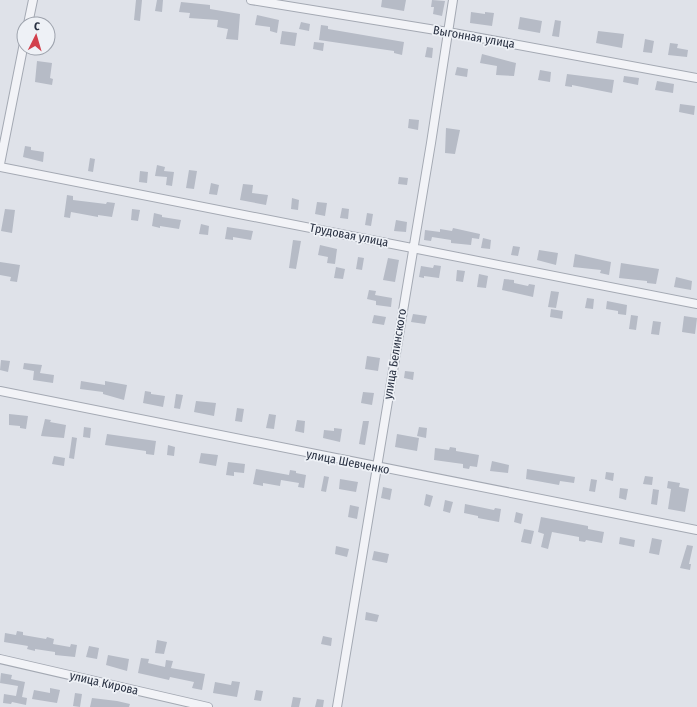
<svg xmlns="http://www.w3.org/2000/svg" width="697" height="707" font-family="'Fira Sans Condensed',sans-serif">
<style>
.building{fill:#b6bbc6}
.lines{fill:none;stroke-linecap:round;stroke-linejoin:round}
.street-casing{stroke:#a4a9b3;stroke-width:10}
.street{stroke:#f2f3f7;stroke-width:8}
.labels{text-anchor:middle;stroke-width:3.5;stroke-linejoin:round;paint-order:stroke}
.street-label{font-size:12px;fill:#272f40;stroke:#eef1f6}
</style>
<rect width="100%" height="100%" fill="#dfe2e9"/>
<path class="building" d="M136 0H142L140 21 134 20Z
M157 0H163L162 12 155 11Z
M382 0H406L404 11 381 7Z
M432 0 445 1 442 16 433 14 434 7H431Z
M181 2 210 5V9L240 14 238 40 226 39 228 29 217 27 218 20 189 18 190 13 179 12Z
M471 12 485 14V12L494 13 492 26 470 23Z
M257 15 279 20 277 33 270 31V27L255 25Z
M520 17 542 21 540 33 518 29Z
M555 20 561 21 559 37 552 36Z
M301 22 310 24 309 31 299 29Z
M321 25 328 26V29L404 42 402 55 394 53V51L319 40Z
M282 31 297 33 295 46 280 44Z
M598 31 624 34 622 48 596 43Z
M645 39 654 41 652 53 643 52Z
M314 42 324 43 323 51 313 49Z
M670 43 678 44 677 48 688 50 687 57 668 55Z
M427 47 433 48 432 58 425 57Z
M482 54 516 63 514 76 496 75 497 66 480 63Z
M37 61 52 63 50 78 53 79 52 85 35 82Z
M457 67 468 69 467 77 455 75Z
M540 70 551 72 550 82 538 80Z
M567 74 614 80 612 93 572 85V87L565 86Z
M624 76 639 78 638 85 623 82Z
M657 81 674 84 673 93 655 90Z
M680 104 695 106 694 115 679 112Z
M409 119 419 120 418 130 408 128Z
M446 128 460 130 455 154 445 153Z
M25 146 31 147V150L44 152 43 162 23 157Z
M90 158 95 159 93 172 88 171Z
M157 165 165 167 164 171 174 172 172 186 166 185 167 177 155 176Z
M189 170 197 171 194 189 186 188Z
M140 171 148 172 147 183 139 182Z
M399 177 408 178 407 185 398 184Z
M211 183 219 185 217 195 209 194Z
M243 184 253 185 252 193 268 195 266 205 240 200Z
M67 195 73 196V200L106 204 107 202 115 203 112 217 98 215V217L71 212 70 218 64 217Z
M292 198 299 200 298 210 291 209Z
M317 202 327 203 325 216 315 214Z
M342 208 349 209 348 219 340 218Z
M5 209 15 210 12 233 1 231Z
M132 209 140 210 138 221 131 220Z
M154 213 162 215V217L181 220 179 229 160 226V228L152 226Z
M367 213 373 214 371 226 365 225Z
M396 220 407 222 406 232 394 231Z
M201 224 209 226 208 235 199 234Z
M227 227 253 231 251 240 233 237V240L225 239Z
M453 228 480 234 479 239 472 238 471 245 451 243V240L432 237 431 241 424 240 425 230 440 232V229L452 231Z
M483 238 491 240 490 249 481 248Z
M293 240 301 241 296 269 289 268Z
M320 245 337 249 335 264 327 263 328 257 318 255Z
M513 246 520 247 518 256 511 255Z
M539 250 558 253 556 265 537 260Z
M575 254 611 262 609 275 600 273 601 270 573 267Z
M358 257 364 258 362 270 356 269Z
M388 258 399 260 395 282 383 280Z
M0 262 20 265 17 282 10 281 11 277 0 275Z
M621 263 659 269 656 284 647 283V281L619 278Z
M434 265 441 266 439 278 424 276V278L419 277 421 266 433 268Z
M336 267 345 269 343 279 334 278Z
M457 270 465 271 463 282 456 281Z
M479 274 488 276 486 288 477 287Z
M676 277 692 281 691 290 674 287Z
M504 279 514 280V283L528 286 529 284 535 285 533 297 502 290Z
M369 290 376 291 375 295 392 298 391 307 376 305V301L367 299Z
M551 291 559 292 556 308 548 307Z
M587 298 594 299 593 309 585 308Z
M607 301 627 305 626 315 618 314V311L606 309Z
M551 309 563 311 562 319 550 317Z
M413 314 427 316 425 324 411 322Z
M374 315 386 317 384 325 372 323Z
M631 315 638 316 636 330 629 329Z
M684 316 697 318 695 334 682 332Z
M653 321 661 322 659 335 651 334Z
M367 356 380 358 378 371 365 369Z
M1 360 10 361 8 372 0 370Z
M24 363 42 365 40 373 54 375 53 383 33 380 34 371 23 369Z
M405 371 414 372 413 380 404 378Z
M81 381 105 385V381L127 385 124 400 103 394V392L80 389Z
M145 391 151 392V394L165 396 163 407 143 403Z
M363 392 374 393 372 405 361 403Z
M176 394 183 395 180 409 174 408Z
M196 401 216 403 214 416 194 412Z
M237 408 244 409 242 422 235 421Z
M9 414 28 416 26 429 20 428V426L9 425Z
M269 414 276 415 274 429 266 428Z
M45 419 51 420 50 422 66 425 64 438 41 436Z
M297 420 305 421 304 433 295 431Z
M363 421H369L365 445 359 444Z
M84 427 91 428 90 438 83 437Z
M419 427 427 428 426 438 417 436Z
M334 428 342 429 340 442 323 438 324 430 334 431Z
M107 434 156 441 154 455 146 454V451L105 445Z
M397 434 419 438 417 451 395 447Z
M72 437 77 438 74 459 69 458Z
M168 445 175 447 174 456 167 455Z
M450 447 456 448V451L479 455 477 467 470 466 469 469 463 468V464L434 460 435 448 449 450Z
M201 453 218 455 216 466 199 463Z
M54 456 65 458 64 466 52 464Z
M492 461 509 465 508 473 490 471Z
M228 462 245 464 244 473 234 472V476L226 475Z
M256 469 289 475 290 470 296 471V473L306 475 304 488 298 487 299 483 281 480 280 486 263 483V486L253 484Z
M527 469 575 477 574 483 560 481 559 485 526 479Z
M606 472 614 473 613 481 605 479Z
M324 476 329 477 326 492 321 491Z
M645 476 653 477 652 485 643 484Z
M340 479 358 482 356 492 339 489Z
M591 479 597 480 595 492 589 491Z
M668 481 680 483 679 487 689 489 685 512 668 509 671 489 667 488Z
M383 487 392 489 390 500 381 498Z
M620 488 628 489 626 500 619 498Z
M653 489 659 490 657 505 651 504Z
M426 494 433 496 430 507 424 505Z
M445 500 453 502 450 513 443 511Z
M465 504 494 510 495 508 501 509 499 522 478 518V516L464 513Z
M350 505 359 507 357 519 348 517Z
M516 512 523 514 521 524 514 522Z
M541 517 588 526V529L604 532 602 543 586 540 585 542 579 541V537L552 532 548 549 541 547 544 534 538 532Z
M524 529 534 531 531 544 521 542Z
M620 537 635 540 634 547 619 544Z
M652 538 662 540 659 555 649 553Z
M687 545 693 546 689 564H691L690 570 680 568Z
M336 546 349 549 347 557 335 554Z
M374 551 389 554 387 563 372 560Z
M366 612 379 615 377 622 365 620Z
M17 631 23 632V635L46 639 47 637 54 639 53 644 70 647 71 644 77 645 75 657 55 655V652L35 649V651L27 649 28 646 4 642 5 633 16 635Z
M323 636 332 638 331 646 321 644Z
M157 640 167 642 164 654 155 653Z
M89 646 99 648 97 659 86 657Z
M108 655 129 659 127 671 106 665Z
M141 658 149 659 148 663 165 667 166 660 173 661 171 668 205 674 202 690 192 688 194 682 170 677 169 680 138 673Z
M1 673 12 675 11 679 25 682 22 697 27 698 26 705 12 702 11 704 3 703 4 694 16 696 18 686 0 683Z
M232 681 240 682 237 697 213 693 215 682 231 685Z
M50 688 60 690 57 703 32 699 34 690 50 693Z
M256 690 263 691 261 701 254 700Z
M75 693 82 694 80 707 73 706Z
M293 697 301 698 299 707H291Z
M92 698 117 701 130 704 129 707H90Z
M317 699 324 700 323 707H315Z"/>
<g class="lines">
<defs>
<path id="street" d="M251 0 448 32 697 78
M28 24 33 0
M0 164 24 43
M0 167 697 304
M0 391 697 530
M0 659 208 707
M337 707 431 143 453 0"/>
</defs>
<use href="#street" class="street-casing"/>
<use href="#street" class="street"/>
</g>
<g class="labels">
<g class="street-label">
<text transform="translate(474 37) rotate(10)" y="4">Выгонная улица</text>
<text transform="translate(349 235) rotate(11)" y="4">Трудовая улица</text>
<text transform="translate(395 354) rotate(-81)" y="4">улица Белинского</text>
<text transform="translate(348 462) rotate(11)" y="4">улица Шевченко</text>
<text transform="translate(104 683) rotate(13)" y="4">улица Кирова</text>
</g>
</g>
<g transform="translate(36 36) rotate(5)"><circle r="19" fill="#eef1f6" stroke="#9ea3ad"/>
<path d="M0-3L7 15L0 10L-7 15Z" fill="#d2404c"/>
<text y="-6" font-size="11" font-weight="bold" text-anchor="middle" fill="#272f40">С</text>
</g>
</svg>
